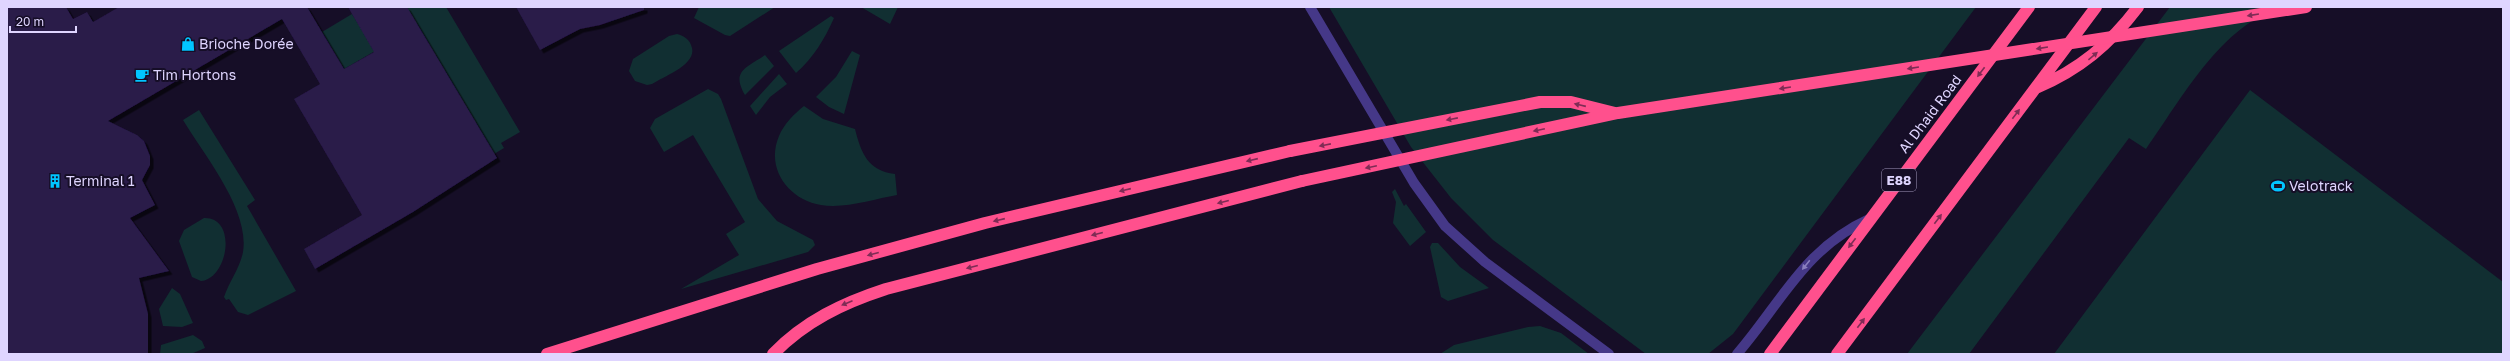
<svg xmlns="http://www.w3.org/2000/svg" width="2510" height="361" font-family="'Golos Text',sans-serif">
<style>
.green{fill:#112f32}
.building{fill:#291a49;filter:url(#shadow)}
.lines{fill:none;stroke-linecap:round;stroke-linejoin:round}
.minor{stroke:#453888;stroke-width:10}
.highway{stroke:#ff508d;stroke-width:12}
.highway-bridge{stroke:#ff508d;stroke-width:12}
.oneway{fill:#7f2c55}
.oneway2{fill:#8a7fbe}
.labels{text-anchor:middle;stroke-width:4;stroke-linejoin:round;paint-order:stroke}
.shield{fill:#160e27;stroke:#a399be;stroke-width:1}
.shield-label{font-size:13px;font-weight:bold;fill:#dfd5ff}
.poi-label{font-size:14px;fill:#dfd5ff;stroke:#160e27;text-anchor:start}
.street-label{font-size:14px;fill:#dfd5ff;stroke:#160e27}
</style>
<defs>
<filter id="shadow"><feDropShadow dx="3.5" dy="3.5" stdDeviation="0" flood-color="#0009"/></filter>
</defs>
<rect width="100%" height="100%" fill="#160e27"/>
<path class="green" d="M397 7H446L520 132 501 143 504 148 494 154 418 26 344 69 322 32 352 14 361 28Z
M699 7H775L730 36 725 35 694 18Z
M861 7H898L890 24Z
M1329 7H1976L1733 334 1708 354H1646L1493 240 1451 198 1411 147Z
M2170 7H2283C2221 24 2181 100 2146 149L2129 138 1969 354H1907Z
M831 16 834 18C824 40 814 57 796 73L779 51Z
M677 34C684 36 690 39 692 48 696 65 664 76 652 84L647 85 635 81 629 71 633 59 669 36Z
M852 51 860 55 844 114 829 107 816 97 836 77Z
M765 55 774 66 745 95C731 71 746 68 765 55Z
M779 74 787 84 770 97 756 115 750 106Z
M708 89 718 94 721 99 758 199 777 221 813 240 815 245 808 252 681 289 739 255 726 234 745 222 693 135 664 152 650 128 655 119Z
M2250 90 2503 282V354H2054Z
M804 106 823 119 855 129C861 153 868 171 895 174L897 195C874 199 845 209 821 205 789 200 765 169 779 136 784 124 794 114 804 106Z
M199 110 255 200 247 206 296 291 248 315 238 312 229 299 226 300 224 297C229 282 240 268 243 252 250 210 204 155 183 120Z
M1395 189 1404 206 1406 204 1426 232 1410 246 1393 223 1396 202 1392 192Z
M204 218C238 217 228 279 201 281L192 277 179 241 184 230Z
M1432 243H1438L1460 267 1489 288 1448 301 1441 297 1430 247Z
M172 288 180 294 193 323 182 327 163 326 159 309Z
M1540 326 1561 333 1589 354H1440L1454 345 1528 327Z
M193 335 202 341 205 348 191 354H160L161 345Z"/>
<path class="building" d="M7 7H66L73 19 87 12 93 22 119 7H307L344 69 374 52 348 7H407L497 158 413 212 315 269 304 249 362 215 294 99 320 84 282 19 108 121 137 135 144 141 150 156V165L142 180 155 205 130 218 169 271 139 278 148 314V354H7Z
M516 7H644V10L600 25 580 29 540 50Z"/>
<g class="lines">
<path class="minor" d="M1310 7 1414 183 1445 226 1485 262 1609 354
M1737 354C1782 302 1804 248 1871 218"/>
<path class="highway" d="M2036 88C2079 70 2110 44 2138 7
M547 354 817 269 985 223 1290 151
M773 354C805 321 843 303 886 289L1302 181
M1770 354 2029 7
M1837 354 2096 7"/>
<path class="highway-bridge" d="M1290 151 1540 102H1571L1615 113
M1302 181 1618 113 2306 7"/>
</g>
<defs><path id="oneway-solid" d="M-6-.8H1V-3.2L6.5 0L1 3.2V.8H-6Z"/></defs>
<g class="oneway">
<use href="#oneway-solid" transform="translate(2253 15) rotate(171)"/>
<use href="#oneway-solid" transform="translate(2042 48) rotate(171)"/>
<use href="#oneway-solid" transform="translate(2093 56) rotate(-40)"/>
<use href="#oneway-solid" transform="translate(1913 68) rotate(171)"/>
<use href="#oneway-solid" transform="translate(1981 72) rotate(127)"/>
<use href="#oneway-solid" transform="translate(1785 88) rotate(171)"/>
<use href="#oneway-solid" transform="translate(1580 105) rotate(-167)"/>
<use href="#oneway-solid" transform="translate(2016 114) rotate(-53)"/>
<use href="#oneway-solid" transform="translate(1452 119) rotate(169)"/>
<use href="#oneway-solid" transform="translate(1539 130) rotate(168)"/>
<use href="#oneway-solid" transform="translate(1325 145) rotate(169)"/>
<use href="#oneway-solid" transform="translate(1252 160) rotate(167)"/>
<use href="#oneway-solid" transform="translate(1371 167) rotate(168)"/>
<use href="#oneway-solid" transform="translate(1125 190) rotate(167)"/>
<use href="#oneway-solid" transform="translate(1223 202) rotate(166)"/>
<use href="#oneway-solid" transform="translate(1938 219) rotate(-53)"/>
<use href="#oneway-solid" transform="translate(999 220) rotate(167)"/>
<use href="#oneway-solid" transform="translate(1097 234) rotate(166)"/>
<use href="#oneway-solid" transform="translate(1852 243) rotate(127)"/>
<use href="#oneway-solid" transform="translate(873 254) rotate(165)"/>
<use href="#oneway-solid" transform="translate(972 267) rotate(166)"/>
<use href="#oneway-solid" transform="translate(847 303) rotate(157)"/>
<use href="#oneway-solid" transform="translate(1861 323) rotate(-53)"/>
</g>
<use class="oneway2" href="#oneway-solid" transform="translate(1806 265) rotate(129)"/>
<defs>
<symbol id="shop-bare" viewBox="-9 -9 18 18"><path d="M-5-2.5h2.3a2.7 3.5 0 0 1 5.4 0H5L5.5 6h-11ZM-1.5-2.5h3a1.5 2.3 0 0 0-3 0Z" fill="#01c5ff" stroke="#160e27" stroke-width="2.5" paint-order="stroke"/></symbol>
<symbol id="cafe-bare" viewBox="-9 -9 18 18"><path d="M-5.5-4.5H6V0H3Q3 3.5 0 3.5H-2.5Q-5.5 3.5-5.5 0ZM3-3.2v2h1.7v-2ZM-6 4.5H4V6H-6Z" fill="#01c5ff" stroke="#160e27" stroke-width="2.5" paint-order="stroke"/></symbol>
<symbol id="building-bare" viewBox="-9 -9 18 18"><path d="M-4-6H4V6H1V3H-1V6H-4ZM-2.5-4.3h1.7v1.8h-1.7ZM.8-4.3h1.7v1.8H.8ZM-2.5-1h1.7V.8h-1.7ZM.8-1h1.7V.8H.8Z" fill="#01c5ff" stroke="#160e27" stroke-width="2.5" paint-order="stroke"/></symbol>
<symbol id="stadium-bare" viewBox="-9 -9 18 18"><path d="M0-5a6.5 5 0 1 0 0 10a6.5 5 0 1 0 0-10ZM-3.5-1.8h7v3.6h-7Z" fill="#01c5ff" stroke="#160e27" stroke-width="2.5" paint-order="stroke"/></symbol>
</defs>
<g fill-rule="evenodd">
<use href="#shop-bare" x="178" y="34" width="20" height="20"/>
<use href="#cafe-bare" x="132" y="65" width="20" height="20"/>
<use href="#building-bare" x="45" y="171" width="20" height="20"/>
<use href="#stadium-bare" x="2268" y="176" width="20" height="20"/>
</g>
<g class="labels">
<rect class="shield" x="1882" y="169" width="34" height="22" rx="3"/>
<g class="shield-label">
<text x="1899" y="185">E88</text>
</g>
<g class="poi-label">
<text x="199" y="49">Brioche Dorée</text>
<text x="153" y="80">Tim Hortons</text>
<text x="66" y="186">Terminal 1</text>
<text x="2289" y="191">Velotrack</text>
</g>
<g class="street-label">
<text transform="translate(1930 114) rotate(-53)" y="5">Al Dhaid Road</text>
</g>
</g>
<rect width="2510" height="361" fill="none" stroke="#dfd5ff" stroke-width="16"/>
<path d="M10 26v6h66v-6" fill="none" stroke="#dfd5ff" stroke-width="2"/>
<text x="16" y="26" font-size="12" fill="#dfd5ff" stroke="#160e27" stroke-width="3" paint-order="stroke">20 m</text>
</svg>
